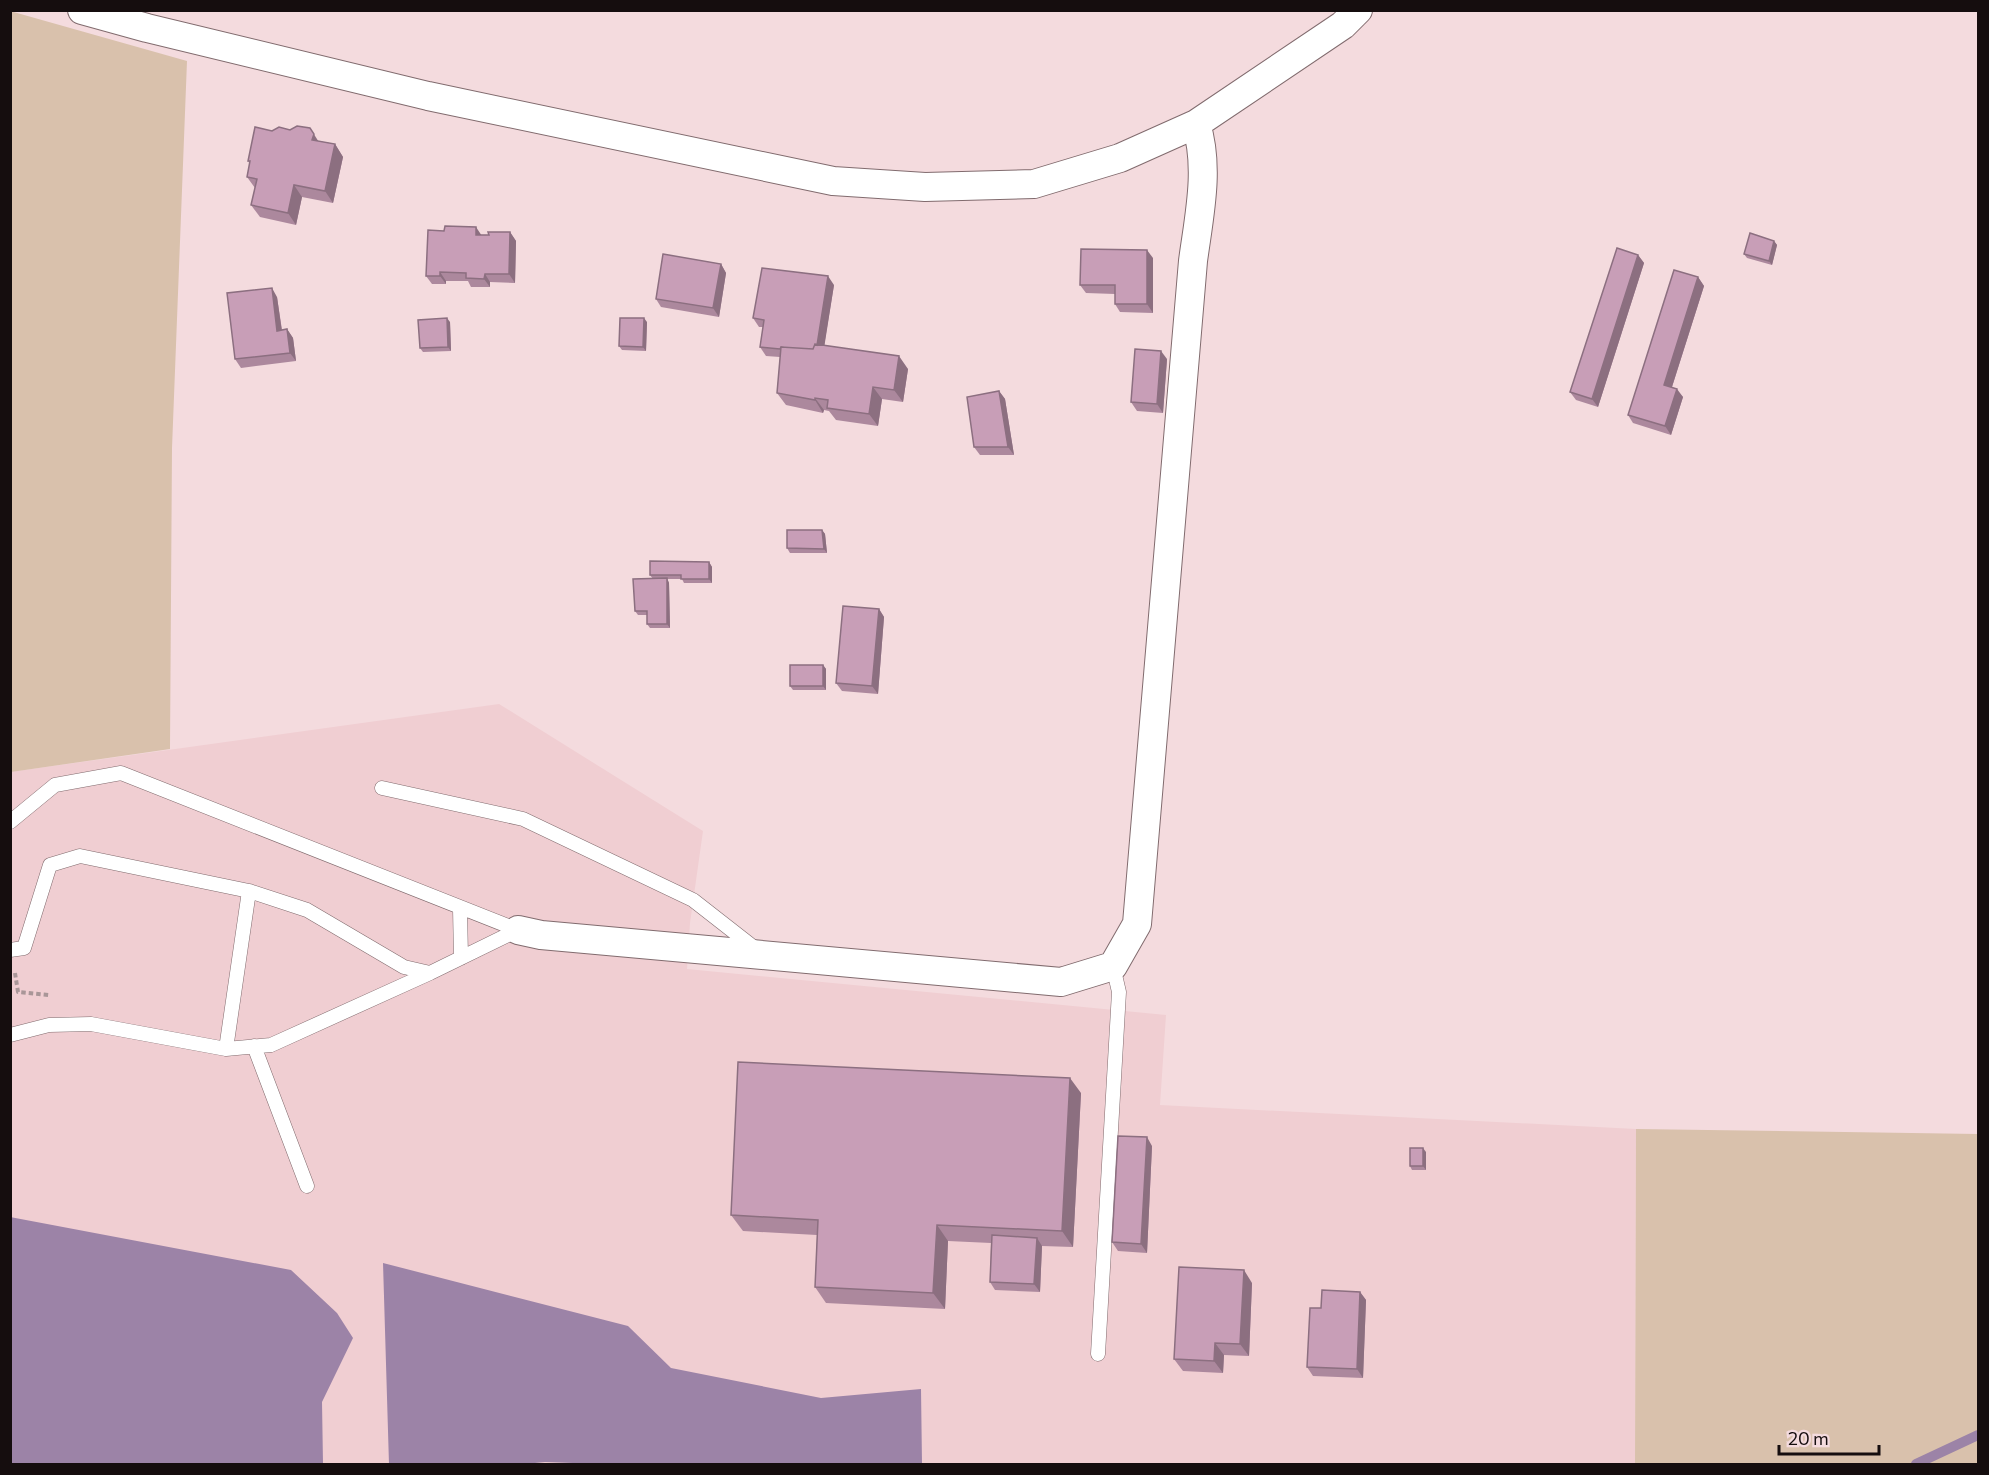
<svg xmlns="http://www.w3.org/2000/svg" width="1989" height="1475" font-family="Commissioner,sans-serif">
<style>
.built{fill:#f0ced2}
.green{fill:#d9c1ac}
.water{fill:#9c83a7}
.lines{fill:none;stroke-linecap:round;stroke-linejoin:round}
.stream{stroke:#9c83a7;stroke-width:10}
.lane-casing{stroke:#816b6e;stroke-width:15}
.street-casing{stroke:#816b6e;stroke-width:30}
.path{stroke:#a99698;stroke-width:4;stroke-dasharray:4.5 3;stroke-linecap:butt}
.lane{stroke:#fff;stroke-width:14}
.street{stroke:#fff;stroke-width:28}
.wall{fill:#ac889d}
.shaded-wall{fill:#8c6f80}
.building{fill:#c89eb7;stroke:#8c6f80;stroke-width:1.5}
</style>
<rect width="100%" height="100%" fill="#f4dbde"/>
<path class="built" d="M499 704 703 831 690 923 687 969 1166 1015 1160 1105 1636 1129 1635 1464H11L10 772Z"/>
<path class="green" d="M10 11 187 61 172 448 170 749 11 772Z
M1636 1129 1978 1134V1464H1635Z"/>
<path class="water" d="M10 1217 291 1270 337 1313 353 1338 322 1402 323 1464H11Z
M383 1263 628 1326 671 1368 821 1398 921 1389 922 1464H600L545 1462 525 1464H389Z"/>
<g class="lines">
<path class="stream" d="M1916 1464 1978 1435"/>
<defs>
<path id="lane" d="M382 788 523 819 693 900 757 950
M10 822 55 785 121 773 518 930
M460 908 461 958
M10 950 24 948 50 865 80 856 249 891 307 910 404 967 430 973 518 930
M10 1035 49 1025 91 1024 226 1049 271 1045 430 973
M254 1046 307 1186
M226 1049 249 891
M1098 1354 1119 992 1113 966"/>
<path id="street" d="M82 10 147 28 428 96 833 181 925 187 1034 184 1120 158 1196 124 1343 25 1358 10
M518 930 541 935 1061 982 1113 966 1137 924 1193 261C1199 216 1210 168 1196 124"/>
</defs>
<use href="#lane" class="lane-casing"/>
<use href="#street" class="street-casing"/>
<path class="path" d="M15 973 18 992 49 995"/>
<use href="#lane" class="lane"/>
<use href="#street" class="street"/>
</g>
<path class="wall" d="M318 141 335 144 343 157 333 203 302 197 296 225 260 217 251 205 255 188 247 177 250 164 248 161Z
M510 232 516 241 515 283 490 282V287H471L468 281H446V284H432L426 276 482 235H489Z
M1774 241 1777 245 1772 265 1747 258 1744 254Z
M1638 255 1644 263 1598 407 1576 400 1570 392Z
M1153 258V313L1120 312 1115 304V294L1086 293 1080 285Z
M721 264 726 273 719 317 661 307 656 299Z
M1698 277 1704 286 1672 387 1683 397 1671 435 1633 423 1628 415Z
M834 285 824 346 908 369 903 402 882 399 878 426 836 420 829 411 824 410 823 413 786 405 777 393 780 357 766 356 760 347 763 327H759L753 318Z
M277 297 282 330 287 329 293 338 296 361 241 368 235 359Z
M450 322 451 351 423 352 420 348Z
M647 322 646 351 622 350 619 346Z
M1167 359 1163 413 1137 411 1131 402Z
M999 391 1005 399 1014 455H980L974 447Z
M822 530 825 534 827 553H790L787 548Z
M709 562 712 567V583H684L682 579H667L669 583 670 628H650L647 624V615H638L635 611 653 579 650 575Z
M879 609 884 617 878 694 842 691 836 683Z
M823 665 826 669V690H793L790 686Z
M1081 1093 1073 1247 1042 1246 1040 1292 995 1290 990 1282 991 1243 948 1241 945 1309 826 1303 815 1287 817 1235 743 1231 731 1215Z
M1152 1146 1147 1253 1118 1251 1112 1242Z
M1426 1152V1170H1412L1410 1166Z
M1252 1283 1249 1356 1224 1355 1223 1373 1183 1371 1174 1359Z
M1360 1292 1366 1300 1363 1378 1313 1376 1307 1367 1321 1308Z"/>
<path class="shaded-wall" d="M310 128 322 147 312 140Z
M335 144 343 157 333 203 325 191Z
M294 185 302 197 296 225 288 213Z
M476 227 482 236 476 235Z
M510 232 516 241 515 283 509 274Z
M1774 241 1777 245 1772 265 1769 261Z
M1147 250 1153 258V313L1147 304Z
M1638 255 1644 263 1598 407 1592 399Z
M721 264 726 273 719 317 713 308Z
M440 272 446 281V284L440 276Z
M485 274 490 282V287L484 279Z
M828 276 834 285 822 361 816 353Z
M1698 277 1704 286 1670 393 1664 385Z
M272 288 277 297 283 339 277 331Z
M447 318 450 322 451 351 448 347Z
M644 318 647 322 646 351 643 347Z
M287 329 293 338 296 361 290 353Z
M1161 351 1167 359 1163 413 1157 404Z
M899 356 908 369 903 402 894 390Z
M873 387 882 399 878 426 869 414Z
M1677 389 1683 397 1671 435 1665 426Z
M999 391 1005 399 1014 455 1008 447Z
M815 398 824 410 823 413 815 400Z
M822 530 825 534 827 553 824 549Z
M709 562 712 567V583L709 579Z
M667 578 669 583 670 628 667 624Z
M879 609 884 617 878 694 872 686Z
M823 665 826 669V690L823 686Z
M1070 1078 1081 1093 1073 1247 1062 1231Z
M1147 1137 1152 1146 1147 1253 1141 1244Z
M1423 1148 1426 1152V1170L1423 1166Z
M937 1225 948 1241 945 1309 933 1293Z
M1037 1238 1042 1246 1040 1292 1034 1284Z
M1244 1270 1252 1283 1249 1356 1240 1344Z
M1360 1292 1366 1300 1363 1378 1357 1369Z
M1215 1343 1224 1355 1223 1373 1214 1361Z"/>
<path class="building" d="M297 126 310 128 314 134 312 140 335 144 325 191 294 185 288 213 251 205 257 179 247 177 250 161H248L255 127 272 131 279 127 290 130Z
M445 226 476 227V235H489L488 232H510L509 274H485L484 279 466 278V273L440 272V276H426L428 230 444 231Z
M1750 233 1774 241 1769 261 1744 254Z
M1617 248 1638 255 1592 399 1570 392Z
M1081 249 1147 250V304H1115V285H1080Z
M663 254 721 264 713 308 656 299Z
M762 268 828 276 817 345 815 344 813 349 781 347 780 349 760 347 764 320 753 318Z
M1674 270 1698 277 1664 385 1677 389 1665 426 1628 415Z
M272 288 277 331 287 329 290 353 235 359 227 293Z
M447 318 448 347 420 348 418 320Z
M620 318H644L643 347 619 346Z
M815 344 899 356 894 390 873 387 869 414 827 408 828 400 815 398V400L777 393 781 347 813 349Z
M1135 349 1161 351 1157 404 1131 402Z
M999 391 1008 447H974L967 397Z
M787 530H822L824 549 787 548Z
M650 561 709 562V579H681V575H650Z
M667 578V624H647V611H635L633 579Z
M843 606 879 609 872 686 836 683Z
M790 665H823V686H790Z
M738 1062 1070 1078 1062 1231 937 1225 933 1293 815 1287 818 1220 731 1215Z
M1118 1136 1147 1137 1141 1244 1112 1242Z
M1410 1148H1423V1166H1410Z
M992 1235 1037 1238 1034 1284 990 1282Z
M1179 1267 1244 1270 1240 1344 1215 1343 1214 1361 1174 1359Z
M1322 1290 1360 1292 1357 1369 1307 1367 1310 1308H1321Z"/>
<rect width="1989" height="1475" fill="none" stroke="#150d0e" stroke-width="24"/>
<path d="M1779 1445v9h100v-9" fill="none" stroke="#150d0e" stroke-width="3"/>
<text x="1788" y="1445" font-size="18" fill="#150d0e" stroke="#f4dbde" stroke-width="4.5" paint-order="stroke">20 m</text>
</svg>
